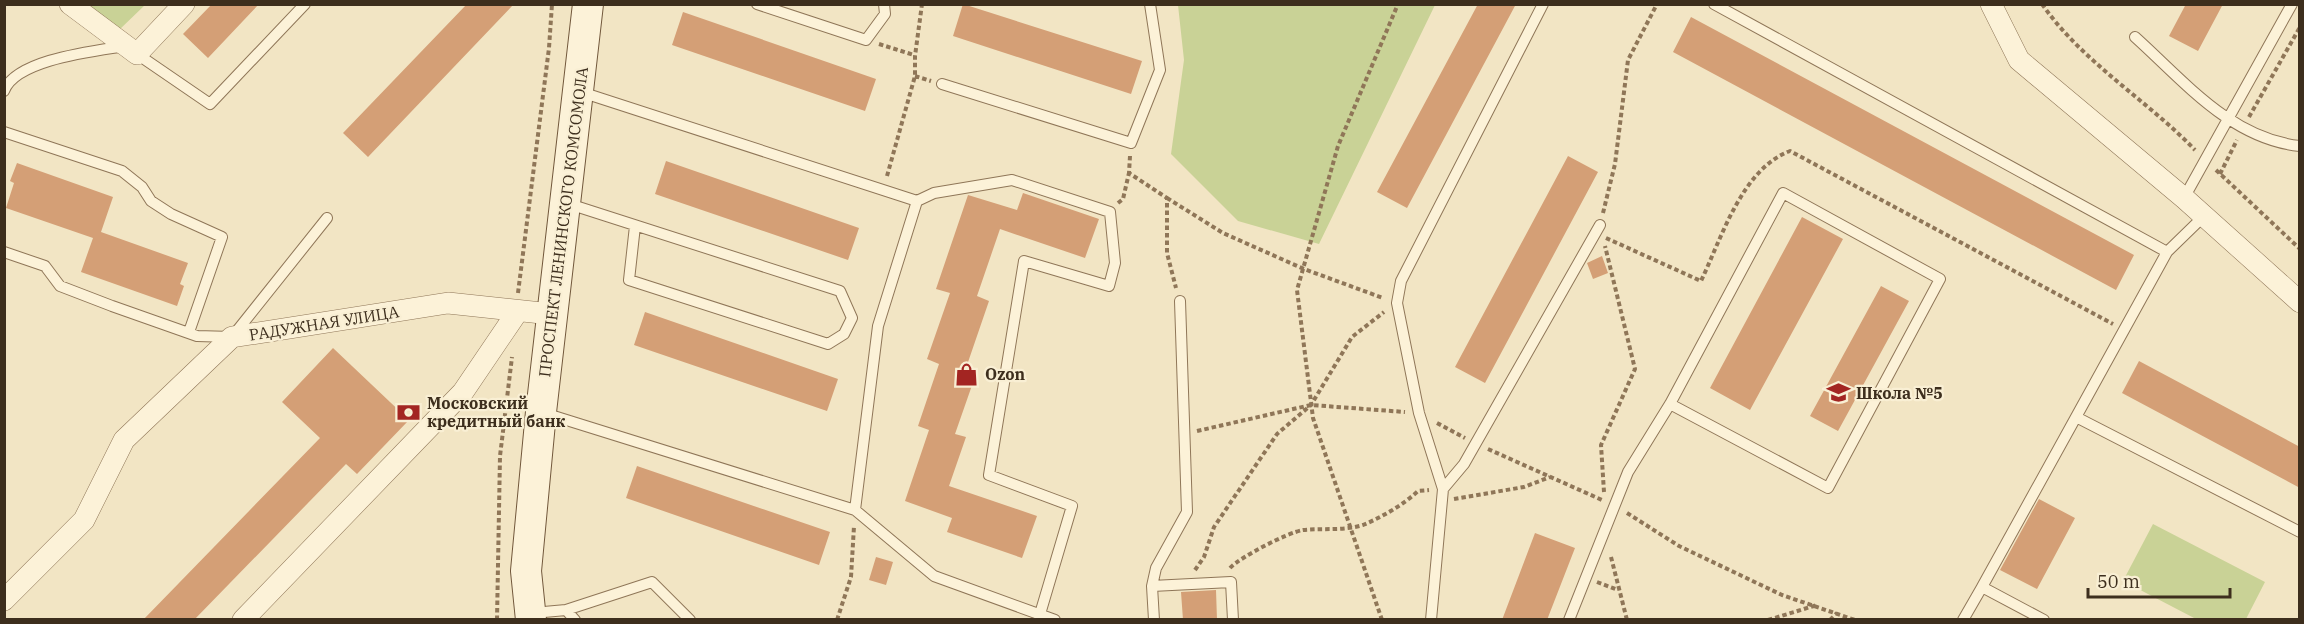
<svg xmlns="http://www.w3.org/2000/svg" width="2304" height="624" font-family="'IBM Plex Serif',serif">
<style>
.green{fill:#c9d296}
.building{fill:#d49f76}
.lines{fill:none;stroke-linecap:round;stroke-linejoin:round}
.service-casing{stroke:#8f7658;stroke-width:12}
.minor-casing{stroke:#8f7658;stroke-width:22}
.secondary-casing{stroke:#71573b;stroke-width:32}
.path{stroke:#8f7658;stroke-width:4;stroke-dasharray:4.5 3;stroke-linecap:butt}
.service{stroke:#fcf2d8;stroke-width:10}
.minor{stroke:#fcf2d8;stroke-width:21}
.secondary{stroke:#fcf2d8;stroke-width:30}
.labels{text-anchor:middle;stroke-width:4.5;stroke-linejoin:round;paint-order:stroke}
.street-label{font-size:16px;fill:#3d2e1d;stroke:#f9efd4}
.poi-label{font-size:16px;font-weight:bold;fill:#3d2e1d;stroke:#f9efd4;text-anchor:start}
</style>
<rect width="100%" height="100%" fill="#f2e5c4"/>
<path class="green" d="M90 5H145L118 31Z
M1178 5H1435L1319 244 1238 221 1171 154 1184 60Z
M2153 524 2265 582 2246 619H2196L2123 581Z"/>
<path class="building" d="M212 4H259L208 58 183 34Z
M467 4H514L368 157 343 133Z
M963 4 1142 61 1131 94 953 36Z
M1478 4H1516L1407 208 1377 192Z
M2186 4H2223L2198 51 2169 36Z
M683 12 876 79 865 111 672 45Z
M1691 17 2134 255 2116 290 1673 52Z
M1568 156 1598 172 1485 383 1455 367Z
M666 161 859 228 848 260 655 194Z
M17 163 113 197 101 232 188 263 180 284 184 286 177 306 81 272 93 238 6 208 14 183 10 181Z
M1023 193 1099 219 1085 258 1000 229 977 296 989 301 966 368 977 371 955 434 966 437 949 486 1037 516 1022 558 947 532 952 518 905 501 929 430 918 426 939 364 927 359 950 293 936 289 968 195 1017 210Z
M1802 217 1843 239 1750 410 1710 388Z
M1602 256 1608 273 1593 279 1587 263Z
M1881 286 1909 301 1838 431 1810 416Z
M645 312 838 379 827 411 634 345Z
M333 348 409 420 357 474 346 464 194 620H143L320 438 282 402Z
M2139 361 2300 447V488L2122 393Z
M637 466 830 532 819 565 626 498Z
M2039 499 2075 518 2037 589 2000 570Z
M1535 533 1575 548 1547 620H1502Z
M876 557 893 562 886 585 869 580Z
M1216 590 1217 620H1183L1181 592Z"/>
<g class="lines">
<defs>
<path id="service" d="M757 4 866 40 885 14 884 4
M1714 4 2167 252
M2135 37C2184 81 2231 139 2300 146
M137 54 210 104 305 4
M942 84 1131 143 1160 70 1150 4
M4 91C16 59 96 51 126 46
M581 92 917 201 878 326 855 510 934 576 1055 620
M4 132 122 171 142 187 151 201 171 214 222 237 189 332
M2184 198 2292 4
M917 201 934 193 1012 180 1110 212 1115 263 1109 286 1024 261 989 475 1072 506 1040 614
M566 203 840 291 852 318 844 334 828 344 629 280 635 226
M2204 216 2167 252 2076 417 2300 532
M4 252 45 266 60 286 112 306 197 336 232 337 327 218
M544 413 855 510
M1443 489 1464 464 1600 225
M1152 586 1231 582 1233 620
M566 610 575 620
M533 613 566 610 652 582 690 620
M1154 620 1152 586 1156 568 1187 512 1180 301
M1431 620 1443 489 1419 413 1397 303 1401 281 1543 4
M1569 620 1628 472 1670 404 1783 193 1940 279 1828 488 1670 404
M1963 620 1982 587
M2044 620 1982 587 2076 417"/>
<path id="minor" d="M70 4 137 54 184 4
M1991 4 2019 60 2184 198 2300 302
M4 600 84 520 124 440 232 337 448 303 551 314
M243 620 463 392 518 311"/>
<path id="secondary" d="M531 620 526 571 541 412 588 4"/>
</defs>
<use href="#service" class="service-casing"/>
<use href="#minor" class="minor-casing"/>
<use href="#secondary" class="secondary-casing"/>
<path class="path" d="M2042 4C2082 62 2147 100 2195 150
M879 44 914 55
M915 76 931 81
M2249 117 2300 27
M1130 156 1129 173 1167 198V253L1176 288
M2216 170 2300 249
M2220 174 2237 140
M887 176 915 76V56L922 4
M1167 198 1223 233 1304 269 1383 298
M1118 203 1123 199 1129 173
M1603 213 1615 164 1628 60 1657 4
M1606 238 1701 281C1722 237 1742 169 1790 151L2113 324
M518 293 549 48 552 4
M1437 423 1465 438
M1197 431 1311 405 1405 412
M1488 449 1602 500
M1604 492 1601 445 1635 369 1605 246
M1454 499 1524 487 1550 477
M1627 513 1679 546 1782 595 1855 620
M1611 557 1627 620
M1230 568C1240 557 1289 532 1303 530 1323 528 1344 531 1363 525 1382 517 1403 505 1418 491L1429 490
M1195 570 1204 557 1214 527 1277 434 1311 405 1352 337 1384 312
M1597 582 1618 590
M497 620 500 456 512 357
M837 620 851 577 854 526
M1382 620 1313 418 1297 290 1338 146 1398 4
M1768 620 1817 605
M1830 620 1837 613"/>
<use href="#service" class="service"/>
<use href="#minor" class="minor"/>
<use href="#secondary" class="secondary"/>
</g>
<defs>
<symbol id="shop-bare" viewBox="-9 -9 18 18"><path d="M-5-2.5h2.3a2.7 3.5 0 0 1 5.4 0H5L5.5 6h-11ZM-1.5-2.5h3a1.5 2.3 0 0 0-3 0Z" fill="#a32522" stroke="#f9efd4" stroke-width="2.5" paint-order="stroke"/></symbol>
<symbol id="school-bare" viewBox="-9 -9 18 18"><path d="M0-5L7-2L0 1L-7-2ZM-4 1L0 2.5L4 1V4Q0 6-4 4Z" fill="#a32522" stroke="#f9efd4" stroke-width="2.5" paint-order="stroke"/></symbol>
<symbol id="bank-bare" viewBox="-9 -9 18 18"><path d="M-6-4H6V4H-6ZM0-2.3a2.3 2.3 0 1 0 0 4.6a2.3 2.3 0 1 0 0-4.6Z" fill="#a32522" stroke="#f9efd4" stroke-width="2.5" paint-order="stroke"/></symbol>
</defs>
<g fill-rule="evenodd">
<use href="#shop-bare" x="950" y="358" width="33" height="33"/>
<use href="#school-bare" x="1822" y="376" width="33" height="33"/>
<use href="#bank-bare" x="392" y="396" width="33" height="33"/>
</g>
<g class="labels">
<g class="street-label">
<text transform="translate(563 222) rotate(-83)" y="6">ПРОСПЕКТ ЛЕНИНСКОГО КОМСОМОЛА</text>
<text transform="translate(324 323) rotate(-9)" y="6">РАДУЖНАЯ УЛИЦА</text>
</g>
<g class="poi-label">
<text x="985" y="380">Ozon</text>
<text x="1856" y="399">Школа №5</text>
<text x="427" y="409">Московский<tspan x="427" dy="18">кредитный банк</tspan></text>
</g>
</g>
<rect width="2304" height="624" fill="none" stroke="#3d2e1d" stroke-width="12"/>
<path d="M2088 588v9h142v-9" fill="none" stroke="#3d2e1d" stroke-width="3"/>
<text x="2097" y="588" font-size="18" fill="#3d2e1d" stroke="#f9efd4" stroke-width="4.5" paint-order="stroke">50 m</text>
</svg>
